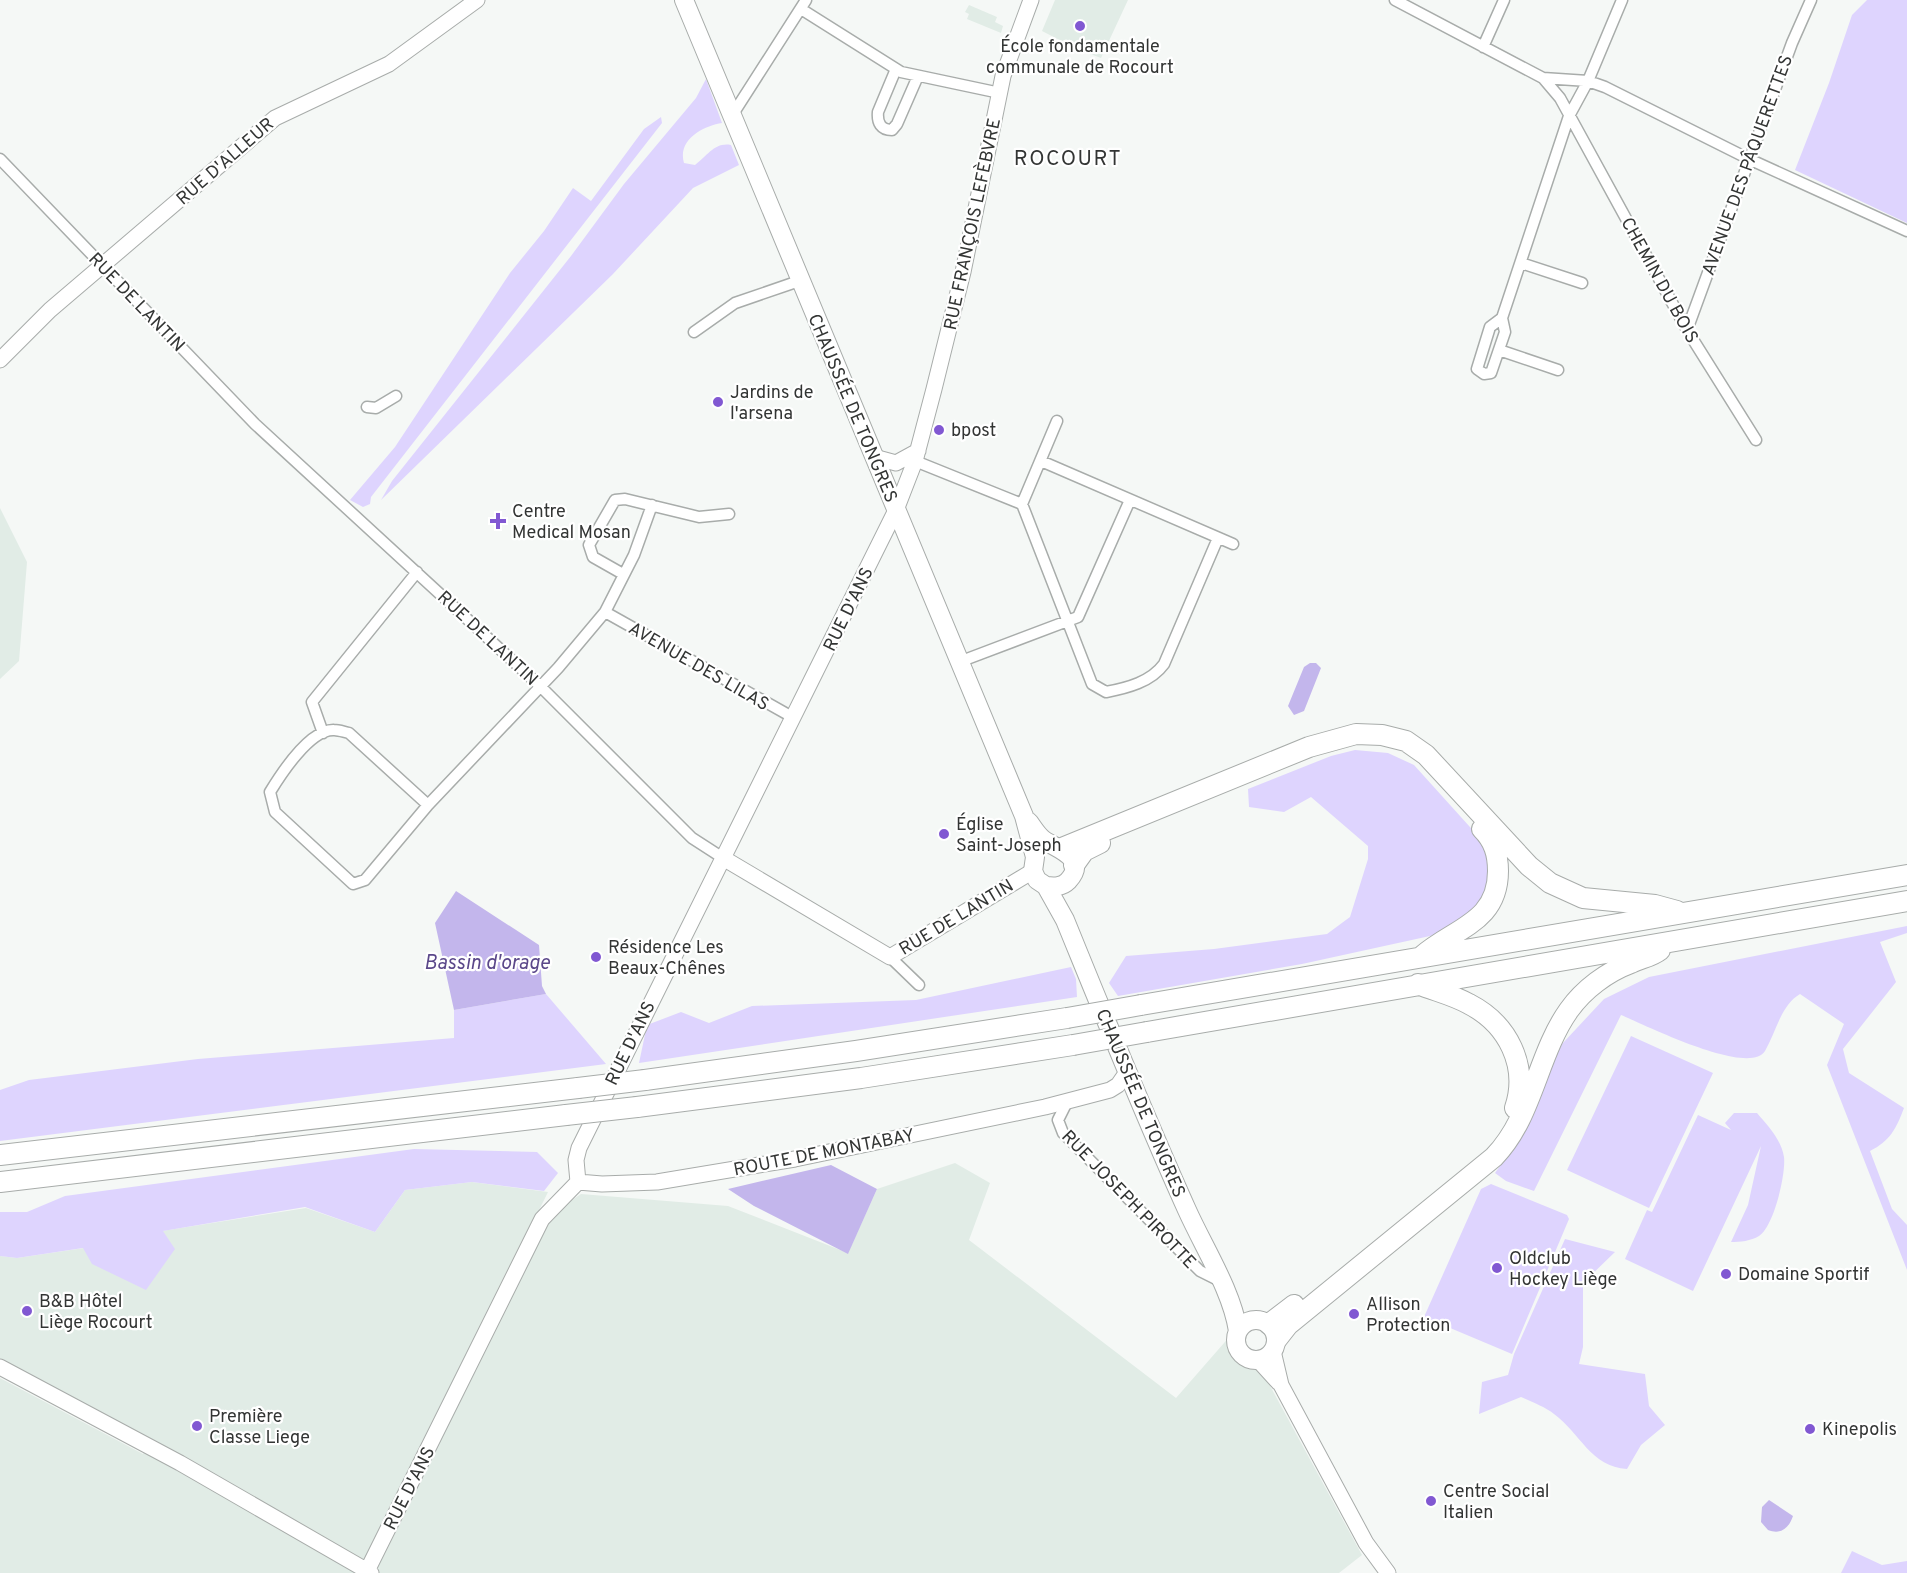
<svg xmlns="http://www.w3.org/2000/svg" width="1907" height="1573" font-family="Overpass,sans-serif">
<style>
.built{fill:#e1ece6}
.green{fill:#ded4fe}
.water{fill:#c3b6ec}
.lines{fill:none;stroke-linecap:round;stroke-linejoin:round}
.street-casing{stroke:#a8acaa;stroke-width:13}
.secondary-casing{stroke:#a8acaa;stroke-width:17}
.primary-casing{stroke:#a8acaa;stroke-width:20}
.highway-casing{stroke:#a8acaa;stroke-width:22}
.street{stroke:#fff;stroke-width:10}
.secondary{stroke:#fff;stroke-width:15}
.primary{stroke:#fff;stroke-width:18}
.highway{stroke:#fff;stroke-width:20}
.highway-bridge-casing{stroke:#a8acaa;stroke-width:22;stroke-linecap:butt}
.highway-bridge{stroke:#fff;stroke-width:20}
.poi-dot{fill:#8158d2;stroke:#fff;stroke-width:2}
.labels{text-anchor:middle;stroke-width:4.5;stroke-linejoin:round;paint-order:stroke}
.poi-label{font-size:18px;fill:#333534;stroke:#fff;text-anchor:start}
.street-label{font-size:18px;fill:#333534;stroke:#fff}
.water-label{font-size:20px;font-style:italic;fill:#5b488a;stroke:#fff}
.quarter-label{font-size:21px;letter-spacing:1.5px;fill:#333534;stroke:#fff}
</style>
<rect width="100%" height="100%" fill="#f5f8f6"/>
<path class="built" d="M1055 0H1128L1101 58 1077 49 1042 31Z
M969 5 997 17 995 22 1003 26 1001 33 967 19 969 14 965 12Z
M0 508 27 562 19 661 0 679Z
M955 1163 990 1183 969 1240 1176 1398 1231 1335 1242 1364 1262 1371 1362 1555 1339 1573H372L548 1224 563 1206 581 1194 728 1206 848 1253 877 1189Z
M472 1182 548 1192 360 1573H0V1378L143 1454 150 1441 0 1369V1256L17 1258 84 1248 162 1231 306 1208 375 1232 405 1190Z"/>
<path class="green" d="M1867 0H1907V223L1795 170 1829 83 1852 15Z
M706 79 722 123C704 126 677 139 684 163L695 165C708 155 715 142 731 145L739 165 693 188 613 274 381 500 392 481 571 256 624 184 696 98Z
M661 117 662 123 371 497 370 504 363 507 350 500 395 447 510 273 544 231 573 188 591 201 644 129Z
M1355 750 1388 753 1414 765 1488 847 1491 884 1462 929 1302 964 1118 996 1109 983 1126 956 1214 949 1327 934 1350 917 1368 859V846L1311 797 1284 812 1249 807 1248 789 1331 756Z
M1907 926V933L1880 942 1896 982 1843 1049 1849 1073 1904 1108C1896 1129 1890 1141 1870 1151L1892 1209 1907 1225V1270L1827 1065 1844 1024 1800 994C1781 1005 1776 1032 1765 1051 1749 1077 1645 1025 1621 1015L1534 1191 1506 1181 1495 1173 1523 1134 1522 1127 1562 1044 1604 999 1649 977Z
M1071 967 1076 979 1077 997 639 1063 647 1025 681 1012 709 1023 752 1006 916 1000Z
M546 994 606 1064 0 1141V1090L29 1080 198 1059 454 1038V1010Z
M1631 1036 1713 1073 1649 1208 1567 1170Z
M1734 1113H1757C1768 1126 1781 1139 1784 1157 1786 1174 1774 1226 1759 1236 1751 1241 1740 1242 1731 1242L1748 1205 1761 1146 1693 1291 1625 1259 1647 1210 1652 1212 1698 1115 1731 1130 1725 1123Z
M414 1149 537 1152 558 1173 544 1191 472 1182 405 1190 375 1232 305 1207 163 1231 175 1249 146 1290 92 1264 83 1248 17 1258 0 1256V1212H27L65 1196Z
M1491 1184 1567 1215 1569 1219 1512 1354 1424 1317 1481 1189Z
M1565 1239 1615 1252 1583 1283V1347L1579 1364 1645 1374 1649 1406 1665 1425 1641 1445 1627 1469C1591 1467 1580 1433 1554 1414 1545 1407 1532 1402 1521 1397L1479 1414 1482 1382 1508 1375 1514 1354Z
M1852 1551 1882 1565 1907 1561V1573H1841Z"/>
<path class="water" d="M1310 663H1316L1321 668 1304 711 1294 715 1288 706 1304 667Z
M456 891 539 945 542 986 546 994 454 1010 435 923Z
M831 1165 877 1189 848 1254 754 1206 728 1189Z
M1769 1500 1793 1516C1789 1528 1781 1535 1768 1530L1761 1522 1762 1507Z"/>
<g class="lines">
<defs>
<path id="street" d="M1395 0 1543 78 1560 98 1687 330 1756 440
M801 9 901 72 1000 93
M1483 47 1504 0
M896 69 878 112C877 123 881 130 892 130L897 124 918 76
M1543 78 1588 81 1605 87 1751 160 1907 231
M733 114 806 0
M0 159 255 424 540 686 692 838 723 858
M1521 263 1582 283
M1502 318 1490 327 1477 369 1484 374 1491 373 1505 332 1502 318 1569 116 1588 81 1622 0
M1687 330 1792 43 1811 0
M694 332 735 303 799 281
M1499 350 1558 370
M367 407 376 408 396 396
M1057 421 1022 504 1092 684 1106 692C1127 688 1151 682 1164 664L1218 538
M915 461 1022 504
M1041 461 1233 544
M623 574 593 557 589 545 615 500 625 499 699 517 729 514
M605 612 794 718
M959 662 1078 617 1130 500
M323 733 312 702 417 572
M428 805 349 733C344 732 339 730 334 730 310 729 281 774 270 792L275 812 353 884 365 880 428 805 558 668 605 612 634 555 652 505
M890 957 919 985
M1068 1100 1058 1120 1063 1133 1200 1271 1220 1281"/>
<path id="secondary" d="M0 360 50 310 275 118 389 64 477 0
M874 457 896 463 918 451
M723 858 890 957 1033 871
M578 1182 602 1184 657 1182 795 1159 1045 1107 1110 1090 1118 1085 1127 1072
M1273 1351 1281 1385 1366 1543 1388 1573
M1258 1360 1279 1383
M0 1367 180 1463 371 1573
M366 1573 542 1219 578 1182 576 1160 579 1148 896 510 915 461 934 389 963 272 1003 76 1031 0"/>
<path id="primary" d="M684 0 1024 816 1035 857 1033 871 1037 880 1046 886 1065 920C1105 1018 1144 1115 1187 1210 1204 1248 1232 1291 1238 1331
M1029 822C1034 829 1038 836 1044 840 1057 849 1089 858 1068 881 1062 887 1055 887 1046 886
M1236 1340a20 20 0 1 1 40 0a20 20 0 1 1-40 0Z"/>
<path id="highway" d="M1062 848 1309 747 1356 734 1382 735 1406 741 1426 755 1529 866 1550 883 1583 898 1655 905 1677 911
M1074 865 1084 851 1100 843
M1422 956C1454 928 1498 923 1498 871 1498 854 1494 841 1482 829
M1418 984C1435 991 1453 995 1469 1004 1508 1024 1529 1066 1515 1108
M1141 1005 1907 875
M1147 1032 1907 901
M645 1080 856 1051 1067 1018
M637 1107 861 1078 1073 1045
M0 1155 578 1088
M0 1182 566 1115
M1269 1324 1294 1305
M1277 1339 1288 1325 1494 1157C1533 1117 1537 1055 1569 1010 1584 989 1607 972 1631 963 1641 958 1651 957 1660 950"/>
</defs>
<use href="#street" class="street-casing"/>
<use href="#secondary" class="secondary-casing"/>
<use href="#primary" class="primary-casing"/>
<use href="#highway" class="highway-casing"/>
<use href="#street" class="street"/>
<use href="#secondary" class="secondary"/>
<use href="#primary" class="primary"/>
<use href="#highway" class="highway"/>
<defs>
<path id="highway-bridge" d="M1067 1018 1141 1005
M1073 1045 1147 1032
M578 1088 645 1080
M566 1115 637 1107"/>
</defs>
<use href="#highway-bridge" class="highway-bridge-casing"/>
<use href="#highway-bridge" class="highway-bridge"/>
</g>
<g class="poi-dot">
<circle cx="1080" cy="26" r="6"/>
<circle cx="718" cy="402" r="6"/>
<circle cx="939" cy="430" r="6"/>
<path d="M495 512h6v6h6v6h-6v6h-6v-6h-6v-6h6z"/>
<circle cx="944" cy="834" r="6"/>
<circle cx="596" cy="957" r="6"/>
<circle cx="1497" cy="1268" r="6"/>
<circle cx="1726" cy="1274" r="6"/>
<circle cx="27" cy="1311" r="6"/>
<circle cx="1354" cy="1314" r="6"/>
<circle cx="197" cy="1426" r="6"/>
<circle cx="1810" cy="1429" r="6"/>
<circle cx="1431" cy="1501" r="6"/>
</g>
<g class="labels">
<g class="poi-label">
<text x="1080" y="52" text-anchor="middle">École fondamentale<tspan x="1080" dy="21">communale de Rocourt</tspan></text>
<text x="730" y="398">Jardins de<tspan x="730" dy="21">l'arsena</tspan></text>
<text x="951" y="436">bpost</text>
<text x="512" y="517">Centre<tspan x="512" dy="21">Medical Mosan</tspan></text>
<text x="956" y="830">Église<tspan x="956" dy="21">Saint-Joseph</tspan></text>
<text x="608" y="953">Résidence Les<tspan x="608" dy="21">Beaux-Chênes</tspan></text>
<text x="1509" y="1264">Oldclub<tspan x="1509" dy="21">Hockey Liège</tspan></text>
<text x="1738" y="1280">Domaine Sportif</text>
<text x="39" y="1307">B&amp;B Hôtel<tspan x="39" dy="21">Liège Rocourt</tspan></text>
<text x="1366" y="1310">Allison<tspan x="1366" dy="21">Protection</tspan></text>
<text x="209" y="1422">Première<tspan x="209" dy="21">Classe Liege</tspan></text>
<text x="1822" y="1435">Kinepolis</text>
<text x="1443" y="1497">Centre Social<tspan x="1443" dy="21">Italien</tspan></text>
</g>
<g class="street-label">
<text transform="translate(225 161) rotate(-41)" y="6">RUE D'ALLEUR</text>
<text transform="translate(1747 165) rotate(-70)" y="6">AVENUE DES PÂQUERETTES</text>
<text transform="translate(972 224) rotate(-78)" y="6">RUE FRANÇOIS LEFÈBVRE</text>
<text transform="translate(1660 280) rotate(61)" y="6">CHEMIN DU BOIS</text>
<text transform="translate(137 302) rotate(46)" y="6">RUE DE LANTIN</text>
<text transform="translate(853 408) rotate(67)" y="6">CHAUSSÉE DE TONGRES</text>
<text transform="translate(848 609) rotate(-64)" y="6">RUE D'ANS</text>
<text transform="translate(488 638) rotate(43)" y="6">RUE DE LANTIN</text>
<text transform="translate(699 666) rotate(30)" y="6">AVENUE DES LILAS</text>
<text transform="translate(956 917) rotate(-31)" y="6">RUE DE LANTIN</text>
<text transform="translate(630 1043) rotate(-64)" y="6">RUE D'ANS</text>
<text transform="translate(1141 1103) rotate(67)" y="6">CHAUSSÉE DE TONGRES</text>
<text transform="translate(824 1152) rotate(-11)" y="6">ROUTE DE MONTABAY</text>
<text transform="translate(1129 1199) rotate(46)" y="6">RUE JOSEPH PIROTTE</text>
<text transform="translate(409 1488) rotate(-63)" y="6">RUE D'ANS</text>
</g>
<g class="water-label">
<text x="487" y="969">Bassin d'orage</text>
</g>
<g class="quarter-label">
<text x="1068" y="165">ROCOURT</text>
</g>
</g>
</svg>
